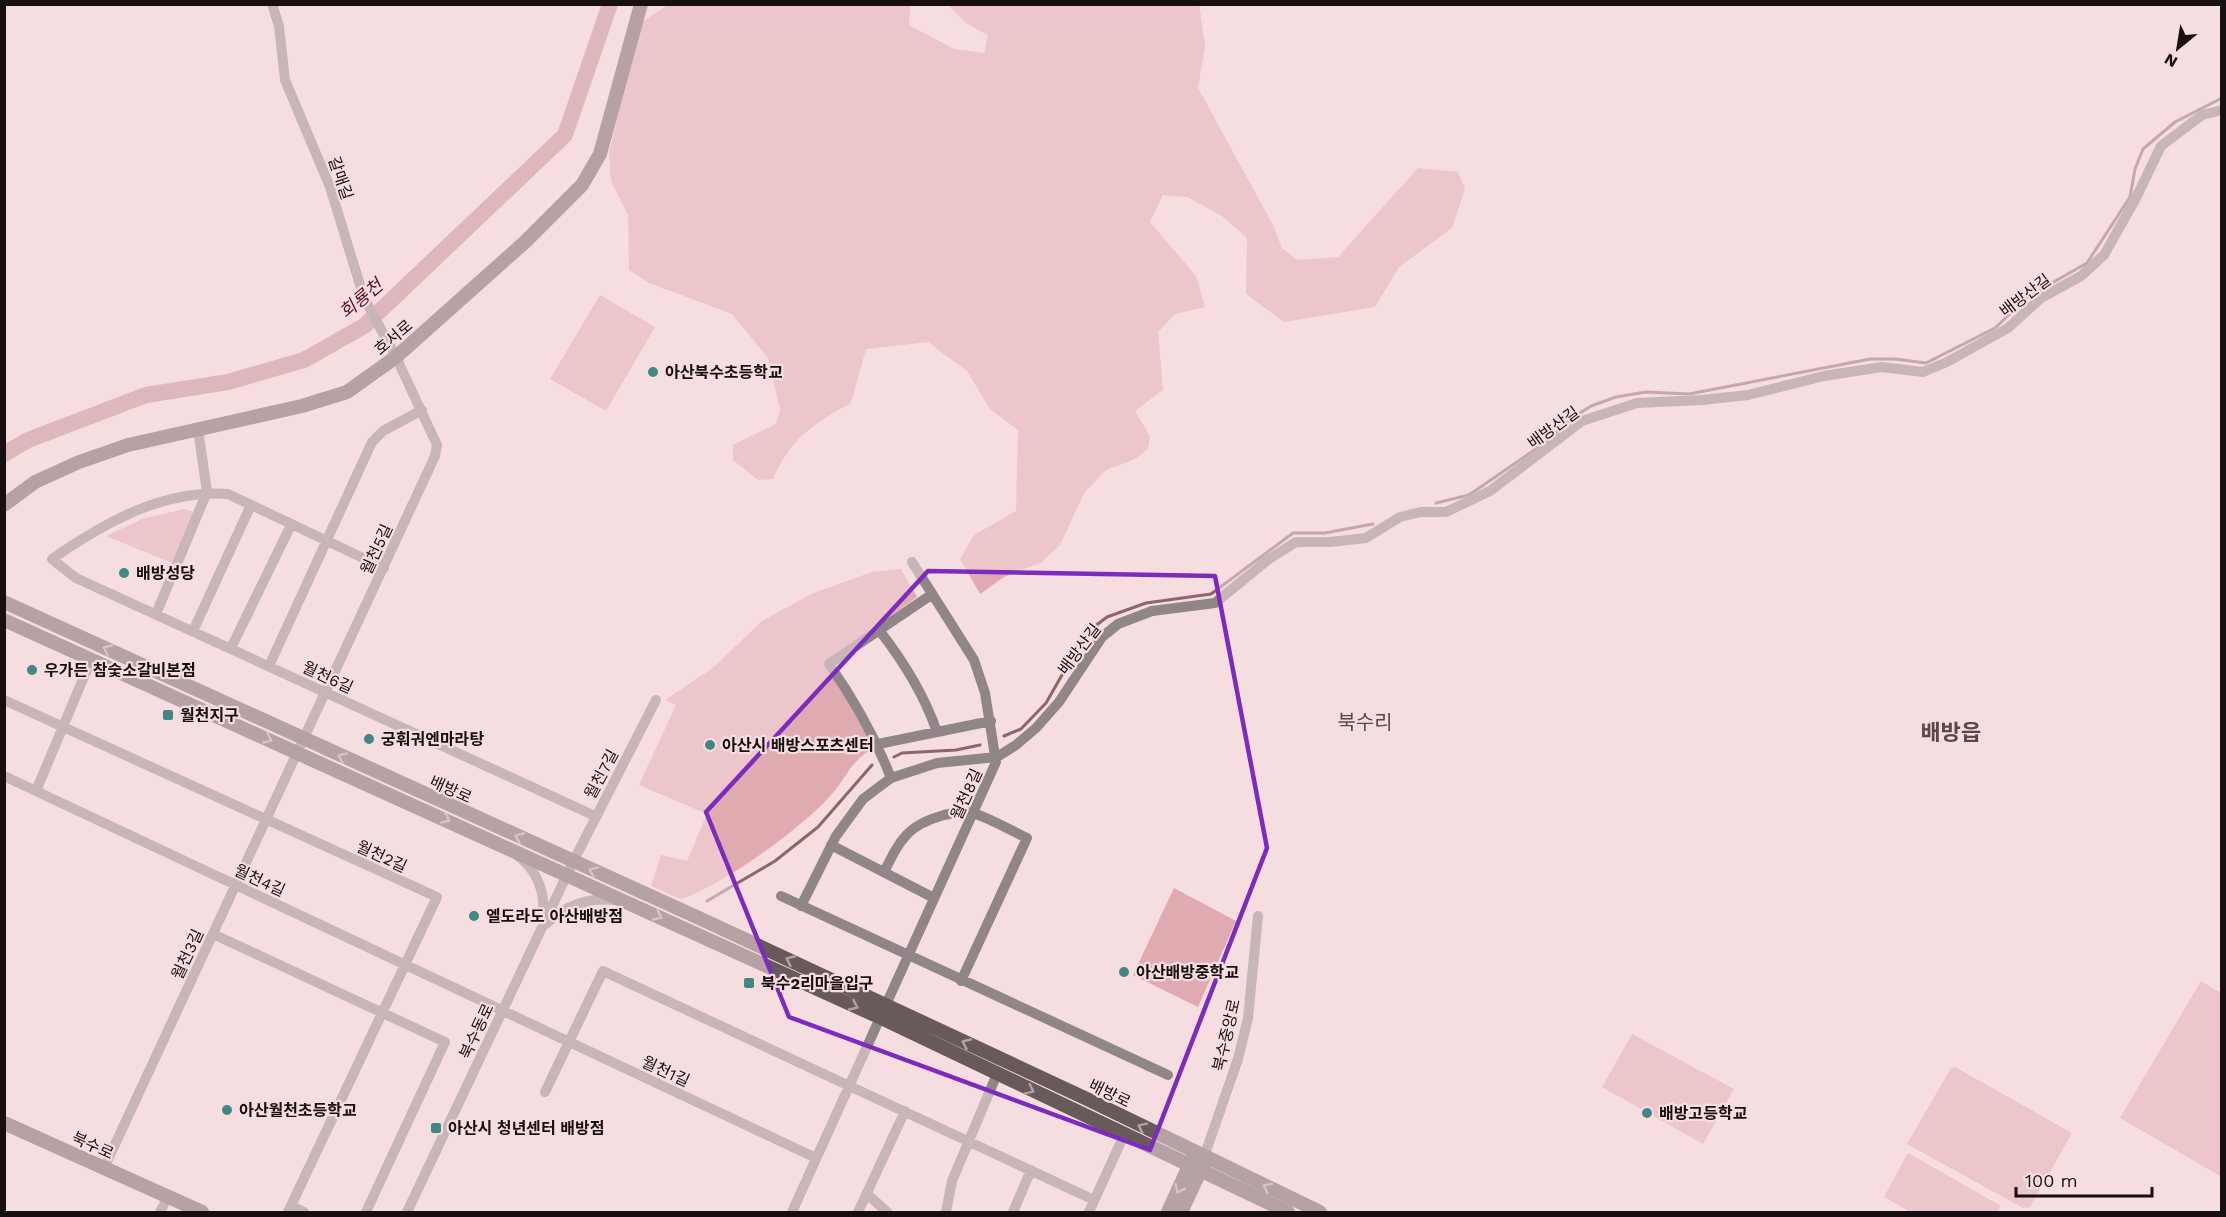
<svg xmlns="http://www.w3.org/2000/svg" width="2226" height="1217" font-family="'Work Sans','Noto Sans KR',sans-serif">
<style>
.green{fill:#dfabb0}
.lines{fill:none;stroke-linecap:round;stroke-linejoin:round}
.stream{stroke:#8d666a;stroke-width:3}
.river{stroke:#c08b91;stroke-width:16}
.street{stroke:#908687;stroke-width:10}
.secondary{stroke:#685a5b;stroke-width:14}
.oneway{stroke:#b6a2a4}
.marked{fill:none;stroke:#7b2cbf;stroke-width:4.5;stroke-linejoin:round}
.poi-dot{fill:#418885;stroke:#f6dde0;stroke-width:2}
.labels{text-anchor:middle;stroke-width:4.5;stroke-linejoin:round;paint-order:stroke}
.street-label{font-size:16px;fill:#170f10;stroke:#f6dde0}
.poi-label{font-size:16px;font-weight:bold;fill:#170f10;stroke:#f6dde0;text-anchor:start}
.water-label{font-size:18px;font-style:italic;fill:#541322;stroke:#f6dde0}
.quarter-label{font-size:20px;fill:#5b4749;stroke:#f6dde0}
.district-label{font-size:22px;font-weight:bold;fill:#5b4749;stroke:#f6dde0}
</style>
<rect width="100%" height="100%" fill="#f6dde0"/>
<path class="green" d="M1199 4 1205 46 1198 88 1273 225 1282 248 1297 260 1338 257 1418 168 1458 172 1465 189 1452 228 1399 267 1375 307 1284 322 1246 294 1247 238 1222 216 1187 197 1163 195 1150 222 1196 276 1205 307 1175 314 1158 332 1163 390 1135 411 1150 436 1148 449 1133 460 1106 470 1084 493 1060 545 1042 562 1004 577 980 594 960 559 974 535 1016 511 1018 430 990 409 967 371 928 342 866 349 851 403C813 424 791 438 773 479L758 480 733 460V445L776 424 780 410 768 358 732 314 649 283 629 270 628 215 611 181 609 154 640 23 668 5H910L909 25 954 49 984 53 988 35 966 23 948 5Z
M600 295 655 327 606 411 550 379Z
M184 509 194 512 172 563 106 536 142 519Z
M901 569 917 597 824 664 851 702 873 748C847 765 849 775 831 795 801 829 723 885 681 899L651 886 661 855 687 861 707 814 639 785 676 705 665 700 714 667 762 621 811 594 872 572Z
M1174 888 1236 921 1198 1007 1133 975Z
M2201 981 2221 993 2220 1176 2120 1118Z
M1632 1034 1734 1089 1703 1144 1602 1087Z
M1955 1067 2072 1133 2030 1207 2023 1208 1907 1144 1951 1068Z
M1908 1153 2001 1206 1997 1212H1911L1884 1197Z"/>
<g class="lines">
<path class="stream" d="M1436 503 1469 495 1543 444 1572 418 1591 406 1616 397 1646 392 1689 394 1870 359H1895L1926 363 1995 328 2029 296 2087 263 2130 197 2135 169 2143 149 2175 122 2222 98
M1004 736 1021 729 1046 703 1086 633 1107 617 1146 603 1211 594 1293 533H1325L1373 524
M894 757 902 753 956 750 980 745
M707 901 775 861 818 827 872 765"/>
<path class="river" d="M4 454 28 440 146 395 228 382 304 360 364 326 565 135 610 4"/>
<path class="street" d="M384 568 228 494C163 489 104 523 52 559L76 578 595 816
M156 614 207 492 198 429
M879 630C904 662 924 694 937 732
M193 631 251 505
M231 648 291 525
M269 666 372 442 383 431 422 410
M4 700 437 897 288 1212
M878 744 991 721
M4 776 816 1158
M891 778C875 737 855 701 829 664L931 595
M36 791 91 660
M831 845 934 898
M517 855C537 870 547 894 542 918
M884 872C900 840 907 825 944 815 953 813 968 811 976 814 993 820 1010 830 1027 838L961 981
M781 896 1168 1075
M801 906 836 836 863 799 891 778 937 763 997 757 1016 745 1036 728 1059 702 1102 637 1118 624 1152 611 1215 603 1269 559 1296 542H1330L1366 538 1400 517 1421 512H1446L1490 491 1582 421 1637 403 1702 400 1748 395 1824 376 1882 367 1923 372 1947 362 2008 328 2041 298 2081 276 2104 255 2136 198 2161 146 2202 115 2222 110
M546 924C565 905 590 897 616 900
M213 934 445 1042 366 1212
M545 1092 603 971 1094 1200
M1204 1157 1238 1059 1248 1018 1258 916
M104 1168 435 456 437 445 396 357 364 298 330 187 285 80 279 26 272 4
M867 1194 887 1212
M291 1206 304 1212
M160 1212 168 1197
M407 1212 573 862 656 700
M792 1212 996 762 985 693 974 660 912 562
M858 1212 905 1111
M946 1212 952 1181 997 1074
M1013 1212 1031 1170
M1089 1212 1124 1135"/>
<path class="secondary" d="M4 505 35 482 79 462 128 445 302 406 347 392 396 357 525 242 582 185 600 154 641 4
M4 602 699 918 1087 1099 1320 1212
M4 620 879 1017 1288 1212
M4 1123 202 1212
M1168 1212 1193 1157
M1181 1212 1204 1163"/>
</g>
<defs><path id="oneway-chevron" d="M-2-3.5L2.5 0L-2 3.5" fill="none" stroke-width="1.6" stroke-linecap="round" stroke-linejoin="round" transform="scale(1.5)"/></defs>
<g class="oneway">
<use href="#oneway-chevron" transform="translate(107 649) rotate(-155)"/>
<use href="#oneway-chevron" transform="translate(268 739) rotate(24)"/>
<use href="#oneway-chevron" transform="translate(342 757) rotate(-156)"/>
<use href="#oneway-chevron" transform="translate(446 819) rotate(24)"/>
<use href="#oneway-chevron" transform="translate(519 837) rotate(-156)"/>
<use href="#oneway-chevron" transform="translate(593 871) rotate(-156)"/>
<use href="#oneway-chevron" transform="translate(658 916) rotate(25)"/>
<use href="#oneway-chevron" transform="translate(790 960) rotate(-155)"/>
<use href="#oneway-chevron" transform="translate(854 1006) rotate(25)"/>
<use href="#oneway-chevron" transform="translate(966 1043) rotate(-155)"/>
<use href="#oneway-chevron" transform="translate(1030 1090) rotate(26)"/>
<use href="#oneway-chevron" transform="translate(1142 1127) rotate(-154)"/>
<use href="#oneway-chevron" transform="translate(1267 1187) rotate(-154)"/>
<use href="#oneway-chevron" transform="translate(1179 1189) rotate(114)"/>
</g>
<path d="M0 0H2226V1217H0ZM928 571 1215 576 1267 848 1150 1150 789 1017 706 812Z" fill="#f6dde0" fill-opacity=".55" fill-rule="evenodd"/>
<path class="marked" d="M928 571 1215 576 1267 848 1150 1150 789 1017 706 812Z"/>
<g class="poi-dot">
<circle cx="653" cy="372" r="6"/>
<circle cx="124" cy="573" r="6"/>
<circle cx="32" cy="670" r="6"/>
<rect x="162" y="709" width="12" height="12" rx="3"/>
<circle cx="369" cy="739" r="6"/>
<circle cx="710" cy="745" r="6"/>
<circle cx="474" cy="916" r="6"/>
<circle cx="1124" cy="972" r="6"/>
<rect x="743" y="977" width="12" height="12" rx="3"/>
<circle cx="227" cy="1110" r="6"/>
<circle cx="1647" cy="1113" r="6"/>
<rect x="430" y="1122" width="12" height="12" rx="3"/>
</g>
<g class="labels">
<g class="street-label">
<text transform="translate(341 178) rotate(71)" y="6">갈매길</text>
<text transform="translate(2025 295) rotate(-37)" y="6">배방산길</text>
<text transform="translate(393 337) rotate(-40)" y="6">호서로</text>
<text transform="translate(1553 427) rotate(-36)" y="6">배방산길</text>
<text transform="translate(376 549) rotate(-65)" y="6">월천5길</text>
<text transform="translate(1079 649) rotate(-53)" y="6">배방산길</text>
<text transform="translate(328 677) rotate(25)" y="6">월천6길</text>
<text transform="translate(601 774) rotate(-62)" y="6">월천7길</text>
<text transform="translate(451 789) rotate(24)" y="6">배방로</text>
<text transform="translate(966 794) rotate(-66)" y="6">월천8길</text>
<text transform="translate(382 856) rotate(25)" y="6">월천2길</text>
<text transform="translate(260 880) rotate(25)" y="6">월천4길</text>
<text transform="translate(187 954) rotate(-65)" y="6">월천3길</text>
<text transform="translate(476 1031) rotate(-65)" y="6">북수동로</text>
<text transform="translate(1226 1035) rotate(-77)" y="6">북수중앙로</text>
<text transform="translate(666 1071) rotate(25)" y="6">월천1길</text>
<text transform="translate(1110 1093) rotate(26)" y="6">배방로</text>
<text transform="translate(93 1145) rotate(24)" y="6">북수로</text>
</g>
<g class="poi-label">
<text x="665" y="378">아산북수초등학교</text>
<text x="136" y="579">배방성당</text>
<text x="44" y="676">우가든 참숯소갈비본점</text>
<text x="180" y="721">월천지구</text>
<text x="381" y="745">궁훠궈엔마라탕</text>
<text x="722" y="751">아산시 배방스포츠센터</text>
<text x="486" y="922">엘도라도 아산배방점</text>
<text x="1136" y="978">아산배방중학교</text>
<text x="761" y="989">북수2리마을입구</text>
<text x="239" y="1116">아산월천초등학교</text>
<text x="1659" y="1119">배방고등학교</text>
<text x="448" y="1134">아산시 청년센터 배방점</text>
</g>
<g class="water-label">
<text transform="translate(361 299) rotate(-40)" y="6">회룡천</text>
</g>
<g class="quarter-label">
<text x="1365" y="729">북수리</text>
</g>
<g class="district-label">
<text x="1951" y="740">배방읍</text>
</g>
</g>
<rect width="2226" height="1217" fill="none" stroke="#170f10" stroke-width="12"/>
<g transform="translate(2178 48) rotate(210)" stroke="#f6dde0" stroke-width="4.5" paint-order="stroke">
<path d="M0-4.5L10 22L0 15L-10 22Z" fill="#170f10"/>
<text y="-9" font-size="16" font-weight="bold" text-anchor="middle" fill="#170f10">N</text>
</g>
<path d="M2016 1187v9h136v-9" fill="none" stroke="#170f10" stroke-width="3"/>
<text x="2025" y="1187" font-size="18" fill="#170f10" stroke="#f6dde0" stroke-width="4.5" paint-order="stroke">100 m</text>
</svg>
